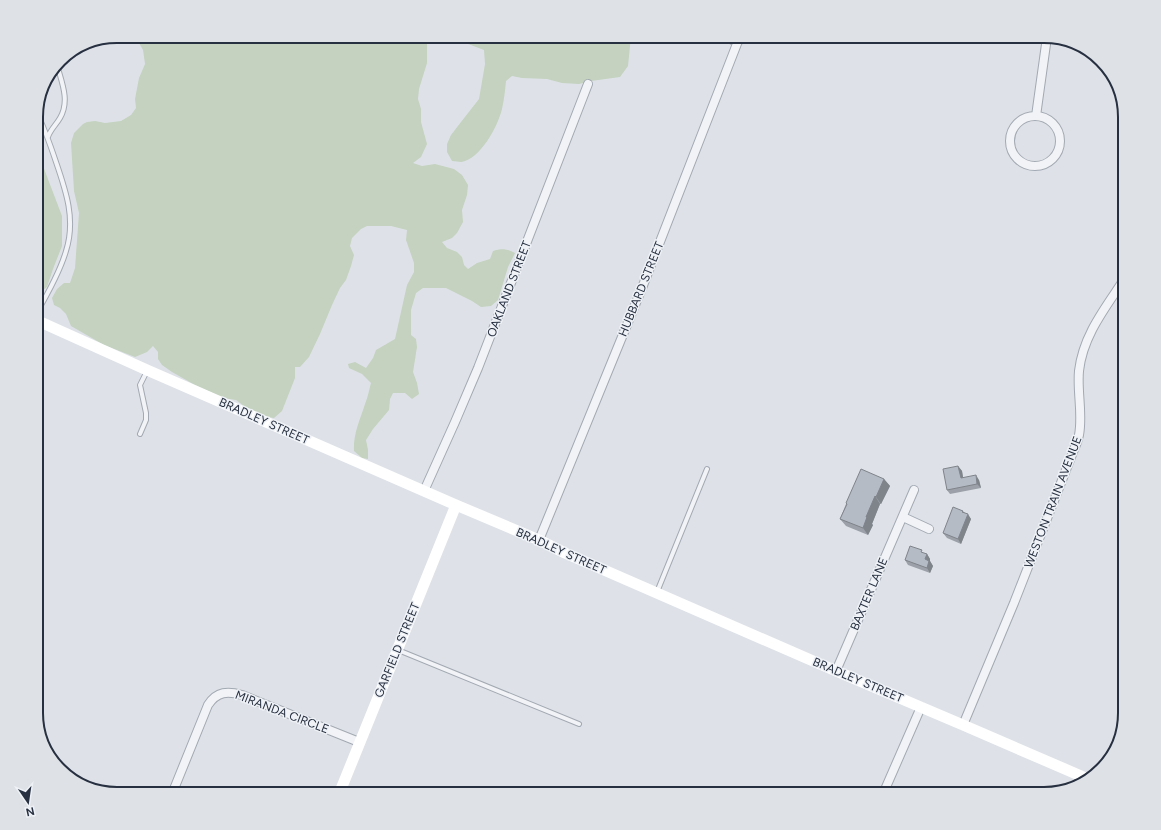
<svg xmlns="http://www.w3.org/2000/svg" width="1161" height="830" font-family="Figtree,sans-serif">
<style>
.green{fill:#c4d2bf}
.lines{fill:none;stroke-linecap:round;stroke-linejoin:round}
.lane-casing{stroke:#a3a9b2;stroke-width:6}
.street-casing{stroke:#a3a9b2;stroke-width:10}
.lane{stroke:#f1f3f6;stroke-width:4}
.street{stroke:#f1f3f6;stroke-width:8}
.secondary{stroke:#fff;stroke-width:11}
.wall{fill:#9ca1a9}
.shaded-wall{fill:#7f838a}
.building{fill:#b5bbc5;stroke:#7f838a}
.labels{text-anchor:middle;stroke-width:3;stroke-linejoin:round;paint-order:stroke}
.street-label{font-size:12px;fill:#273040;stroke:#eef1f6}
.rim{fill:none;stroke:#273040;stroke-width:2}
</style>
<rect width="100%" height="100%" fill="#dee2e8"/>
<path class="green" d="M135 36H427V63L419 89 418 99 421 109V122L427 144 421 157 413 163 422 166 435 164 454 169 462 175 468 185 467 195 462 210 463 222 457 233 452 238 442 242 447 248 457 252 462 257 464 265 468 269 477 263 490 259 493 251C502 248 507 249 515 253L508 267 498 300 491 306 481 307 472 301 446 288H423L416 293 411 310V335L416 339 417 347 413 372 417 383 419 394 412 399 405 393H393L390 399 389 410 373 429 366 440 368 450V459L362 458 354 451C353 434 360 420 365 404 368 397 369 390 371 383L362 374 349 368 348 364 355 362 366 368 373 358 376 350 395 339 407 285 414 272V263L406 240 407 230 391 226H367L361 229 352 238 350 246 354 255 351 266 346 280 340 288 332 305 320 334 309 357 300 367H295V378L282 411 274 418 267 417 244 406 236 400 223 398 195 385 172 372 162 365 158 359V352L153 346 147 352 135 357 104 345 71 326 66 314 60 308 54 305 52 298 57 289 64 283H70L75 268 79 213 74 191 71 143 74 133 83 124 87 122 95 121 105 123 121 121 131 115 136 108 135 99 139 78 145 64 143 50Z
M447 36H593L601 42 611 44 616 36H631L628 66 620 77 591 81 579 84 562 83 547 79 522 78 512 76 506 81C505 91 504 100 502 109 498 126 480 160 461 162 459 162 455 161 452 161L447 152V144L451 135 461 122 479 99 485 64 484 50Z
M36 154 43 166 62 216V246L53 269 47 287 36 295Z"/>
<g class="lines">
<defs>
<path id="lane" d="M48 137C50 130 56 125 60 118 70 101 62 83 57 65
M36 314C47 295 60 272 66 251 76 220 66 191 56 162 50 144 44 127 36 111
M140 434 146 420V413L140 385 147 371
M657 592 707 469
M398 650 579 724"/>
<path id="street" d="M723 36 738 42
M1010 141a25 25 0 1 1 50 0a25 25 0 1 1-50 0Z
M1036 116 1047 37
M424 491 455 422 478 368 588 84
M903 517 929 529
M539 540 642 288 740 36
M836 671 914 490
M963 725 1014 603 1075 447C1077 443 1078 439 1079 435 1083 414 1077 392 1079 371 1083 335 1106 307 1125 278
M1077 786 1081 776
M172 794 208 705C217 691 228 691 242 695L359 742
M883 794 921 707"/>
</defs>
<use href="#lane" class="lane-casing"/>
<use href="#street" class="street-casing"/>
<use href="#lane" class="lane"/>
<use href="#street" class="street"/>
<path class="secondary" d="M36 320 147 370 456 505 539 540 565 553 836 671 963 725 1088 779
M339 794 456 505"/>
</g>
<path class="wall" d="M958 466 962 471 963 478 979 480 981 488 950 494 947 490Z
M884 479 890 486 881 504H880L872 524 873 525 868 535 846 526 840 519 846 504V503Z
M963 511 971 519 961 544 947 538 943 533Z
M924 553 927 554 930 559V561L933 566 930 573 908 565 905 560Z"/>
<path class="shaded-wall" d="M958 466 962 471 964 483 961 478Z
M976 475 979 480 981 488 977 484Z
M884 479 890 486 881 504 876 497Z
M875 496 880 504 872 524 873 525 868 535 863 528 866 517Z
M968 514 971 519 961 544 958 539Z
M927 554 930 559V561L933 566 930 573 927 568 925 559Z"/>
<path class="building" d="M958 466 961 478 976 475 977 484 947 490 943 469Z
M861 469 884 479 876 497 875 496 866 517H867L863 528 840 519 847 504 846 503Z
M953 507 963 511 962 512 968 514 958 539 943 533Z
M910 546 922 550 921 552 927 554 925 559 929 561 927 568 905 560Z"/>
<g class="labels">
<g class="street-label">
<text transform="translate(509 289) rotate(-69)" y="4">OAKLAND STREET</text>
<text transform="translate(641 289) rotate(-68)" y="4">HUBBARD STREET</text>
<text transform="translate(264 421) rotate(24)" y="4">BRADLEY STREET</text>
<text transform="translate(1053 502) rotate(-69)" y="4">WESTON TRAIN AVENUE</text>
<text transform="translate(561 551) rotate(24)" y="4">BRADLEY STREET</text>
<text transform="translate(869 594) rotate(-67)" y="4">BAXTER LANE</text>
<text transform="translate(397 650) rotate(-68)" y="4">GARFIELD STREET</text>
<text transform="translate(858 680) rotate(23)" y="4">BRADLEY STREET</text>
<text transform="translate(282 712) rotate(21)" y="4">MIRANDA CIRCLE</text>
</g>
</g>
<path d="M0 0H1161V830H0ZM117 43H1044A74 74 0 0 1 1118 117V713A74 74 0 0 1 1044 787H117A74 74 0 0 1 43 713V117A74 74 0 0 1 117 43Z" fill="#dee2e7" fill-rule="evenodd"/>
<path class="rim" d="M117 43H1044A74 74 0 0 1 1118 117V713A74 74 0 0 1 1044 787H117A74 74 0 0 1 43 713V117A74 74 0 0 1 117 43Z"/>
<g transform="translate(28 802) rotate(167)" stroke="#eef1f6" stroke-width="3" paint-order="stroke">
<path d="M0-3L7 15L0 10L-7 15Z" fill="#273040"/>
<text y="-6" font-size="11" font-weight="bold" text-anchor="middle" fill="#273040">N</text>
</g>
</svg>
